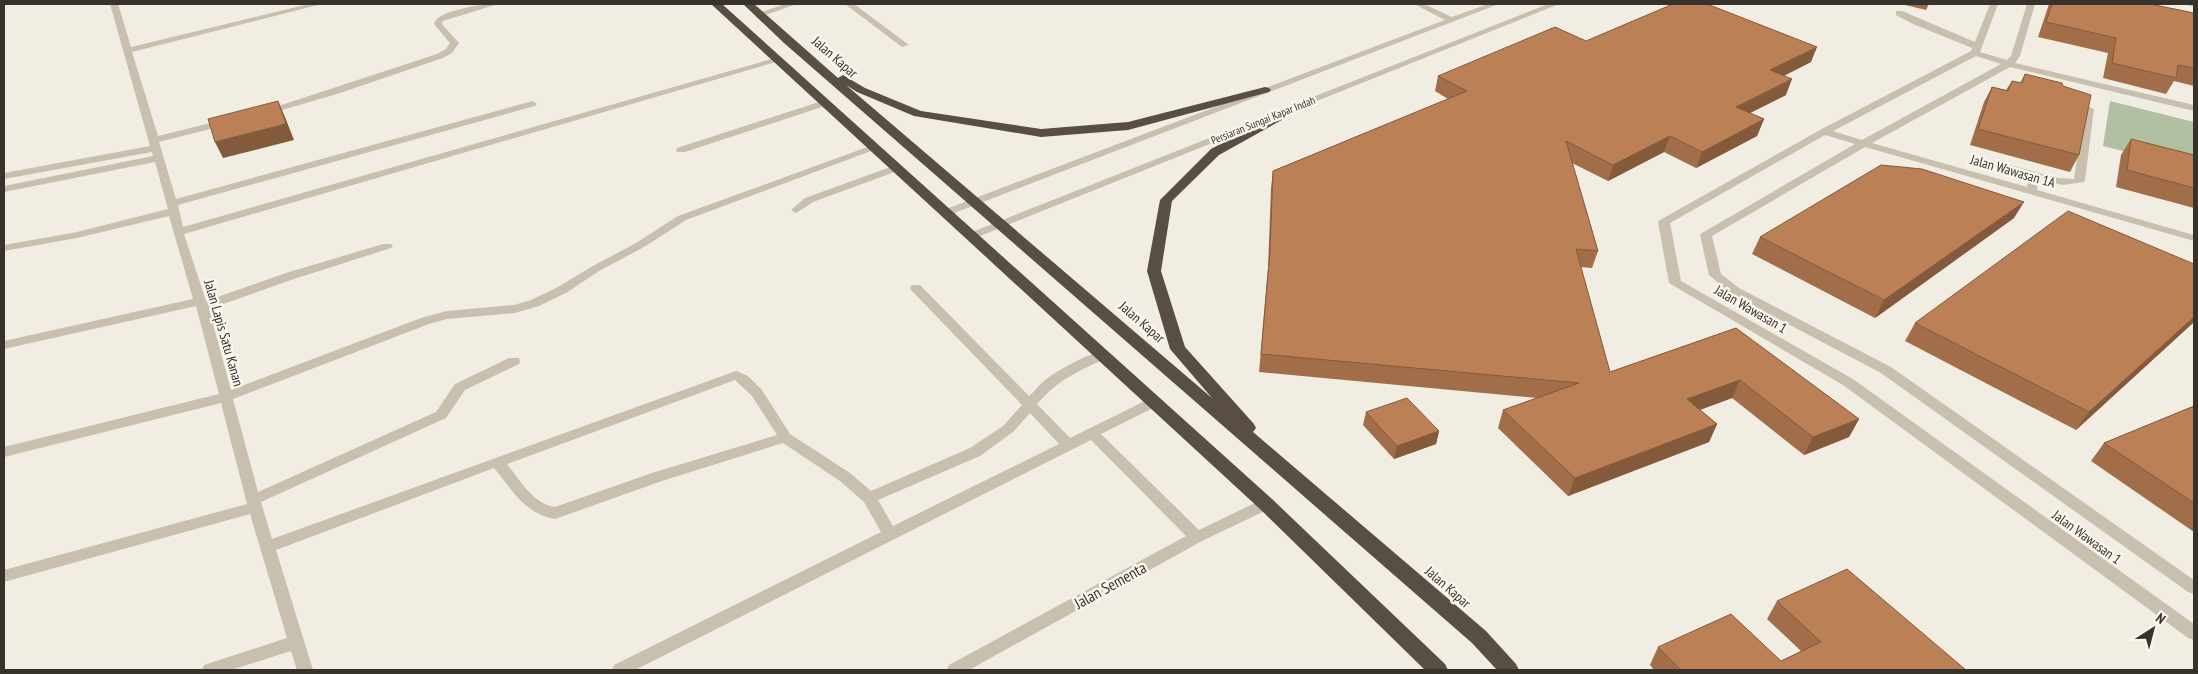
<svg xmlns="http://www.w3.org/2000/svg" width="2198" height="674" font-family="'PT Sans Narrow',sans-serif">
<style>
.green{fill:#b1c0a2}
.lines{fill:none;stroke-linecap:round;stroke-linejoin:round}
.minor{fill:#c9bfae;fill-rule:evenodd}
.highway{fill:#594e44;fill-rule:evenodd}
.wall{fill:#a26e4a}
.shaded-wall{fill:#845a3c}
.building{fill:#bc8056;stroke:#845a3c}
.labels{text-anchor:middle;stroke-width:5;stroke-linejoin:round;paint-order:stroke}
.far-street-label{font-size:11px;fill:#38322c;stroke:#f9f6ee}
.street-label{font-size:14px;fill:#38322c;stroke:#f9f6ee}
.near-street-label{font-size:16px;fill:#38322c;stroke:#f9f6ee}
</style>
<rect width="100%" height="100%" fill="#f2ede2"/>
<path class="green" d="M2110 101 2194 122V169L2103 146Z"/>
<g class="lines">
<path class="minor" d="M110 4H118L131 47 309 4H322L132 52 158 136 227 119 232 122 230 124 159 142 176 199 529 102 532 101 537 104 535 106 178 205 183 227 775 58 778 57 783 60 184 234 206 301 286 273 383 244H391L393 246 391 248 294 279 209 309 231 390 421 318 447 311 514 305 531 300 558 287 591 267 636 243 678 216 870 146 874 145 879 148 686 220 644 247 599 271 566 293 539 306 515 313 447 319 429 324 233 399 258 492 436 412 455 384 509 358H519L520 361 519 364 465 390 446 418 261 502 272 539 736 371 748 376 762 390 790 434 850 473 871 491 970 448 1003 426 1022 405 912 291 910 288 912 285H920L1029 396C1034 392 1038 386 1043 382 1052 373 1095 349 1106 352L1108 355 1106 358C1076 373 1060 378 1037 404L1070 438 1149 399H1159L1161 402 1159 405 1101 434 1199 530 1261 500 1266 499 1271 500 1273 504 1271 508 1202 541 969 670H947L949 665 1186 536 1091 440 635 670H612L614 665 881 532 864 502 840 481 783 443 662 481 555 519C524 513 514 492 494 468L276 550 313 670H297L291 651 231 670H202L204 665 287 638 250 514 4 582V570L247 504 221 403 4 457V447L219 394 196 306 4 349V341L193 299 169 216 77 238 4 251V245L77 232 168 209 155 162 4 192V186L153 156 152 152 4 179V173L150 146ZM735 380 752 396 777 435 652 473 555 507C533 504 520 480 507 464ZM1030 413 1059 444 893 526 878 500 980 456 1013 432Z
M485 4H498L443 21 442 24 459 43 452 53 443 58 337 94 265 115 260 112 437 54 446 49 450 43 434 24C437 11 472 7 485 4Z
M785 4H797L760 17 756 14Z
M845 4H854L909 45 902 47Z
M1414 4H1424L1452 17 1488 4H1499L949 215 945 216 940 213 941 211 1445 20Z
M1548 4H1559L975 238 971 239 965 236 967 234Z
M1990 4H1998L1980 52 2007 60 2011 56 2027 4H2035L2020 56 2015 63 2194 105V111L2010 67 1872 143 2027 187 2029 177 1975 162 1974 160 1979 157 2058 178 2074 179 2084 110 2069 103 2074 100 2094 109 2085 180 2084 182 2063 185 2039 179 2037 190 2194 235V241L1865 147 1712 236 1721 274 1739 288 1891 367 2194 580V594L2188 592 1881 373 1731 294 1709 275 1700 235 1702 233 1855 144 1825 135 1670 223 1681 281 1853 379 2194 624V640L2188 638 1843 385 1669 283 1658 222 1660 220 1820 130 1971 51 1972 48 1913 24 1896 15V11H1902L1975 42ZM1976 56 2001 64 1862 140 1833 131Z
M2188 4H2194V6H2189Z
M825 100 828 101V105L685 152H677L676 150 677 148Z
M896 165 900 166V170L813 202 796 213 791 210 805 198Z"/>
<path class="highway" d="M711 4H722L1272 499 1445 664 1448 670H1425L1260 509Z
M743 4H754L838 78 843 75 865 88 921 111 1041 129 1128 122 1265 87 1269 88 1271 90 1269 92 1128 130 1041 137 914 116 857 92 846 85 1212 398 1170 349 1147 271 1160 200 1211 149 1299 102H1307L1309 104 1307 106 1219 155 1172 201 1161 271 1185 347 1254 424 1256 428 1253 432 1486 631 1516 664 1519 670H1497L1472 643 784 43Z"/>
</g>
<path class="wall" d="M1901 4H1929L1926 10Z
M2049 4H2150L2194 13V86L2174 81 2166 94 2103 78 2108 53 2038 37Z
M1586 41 1811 62 1784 76 1786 95 1750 113 1764 119 1757 136 1696 168 1664 152 1608 181 1572 163 1598 251 1592 268 1581 267 1610 372 1736 328 1859 419 1849 437 1804 455 1732 398 1700 410 1717 424 1709 442 1568 496 1498 428 1503 410 1537 398 1259 372 1268 268 1271 188 1273 171 1448 99 1435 91 1438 76Z
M2025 74 2079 155 2070 172 1970 145 1984 102 1992 87 2006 90 2012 81 2020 83Z
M2131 139 2194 155V208L2116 187 2121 155Z
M2014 218 1875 318 1752 254 1760 237Z
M2194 322 2076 430 1905 341 1915 323Z
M2194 406V532L2091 461 2104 443Z
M1366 412 1439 431 1436 444 1394 459 1363 425Z
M1777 601 1966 670H1654L1650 665 1658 647 1781 661 1801 651 1767 619Z"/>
<path class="shaded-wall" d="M1817 47 1811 62 1764 85 1770 70Z
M1792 79 1786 95 1730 123 1736 107Z
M278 101 285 117 294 140 223 158 215 142Z
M1764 119 1757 136 1696 168 1702 152Z
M1670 136 1664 152 1608 181 1613 165Z
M2024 202 2014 218 1875 318 1884 300Z
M2194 317V322L2076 430 2089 412Z
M1740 380 1732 398 1680 417 1687 399Z
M1859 419 1849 437 1804 455 1813 437Z
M1717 424 1709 442 1568 496 1575 478Z
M1439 431 1436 444 1394 459 1397 446Z"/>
<path class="building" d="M1673 4H1707L1817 47 1770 70 1792 79 1736 107 1764 119 1702 152 1670 136 1613 165 1566 141 1598 251 1576 249 1610 372 1736 328 1859 419 1813 437 1740 380 1687 399 1717 424 1575 478 1503 410 1579 383 1261 354 1270 251 1273 171 1467 91 1438 76 1555 27 1586 41Z
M2052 4H2150L2194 13V68L2178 65 2176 78 2112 63 2116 38 2046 22Z
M2025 74 2062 83 2063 86 2091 95 2079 155 1978 129 1992 87 2008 91 2012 81 2022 83Z
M278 101 286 124 215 142 208 119Z
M2131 139 2194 155V188L2127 170Z
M1881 165 1922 169 2024 202 1884 300 1760 237Z
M2068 211 2194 264V317L2089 412 1915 323Z
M1407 398 1439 431 1397 446 1366 412Z
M2194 406V503L2104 443Z
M1847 569 1966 670H1681L1658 647 1731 614 1781 661 1821 642 1777 601Z"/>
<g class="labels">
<g class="far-street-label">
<text transform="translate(1263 120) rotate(-22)" y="4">Persiaran Sungai Kapar Indah</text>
</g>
<g class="street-label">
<text transform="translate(835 57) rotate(41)" y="5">Jalan Kapar</text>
<text transform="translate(2013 171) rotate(16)" y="5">Jalan Wawasan 1A</text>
<text transform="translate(1751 309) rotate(30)" y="5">Jalan Wawasan 1</text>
<text transform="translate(1142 322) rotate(41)" y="5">Jalan Kapar</text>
<text transform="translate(224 333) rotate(74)" y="5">Jalan Lapis Satu Kanan</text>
<text transform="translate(2087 537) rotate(36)" y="5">Jalan Wawasan 1</text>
<text transform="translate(1448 587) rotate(41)" y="5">Jalan Kapar</text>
</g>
<g class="near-street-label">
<text transform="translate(1110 585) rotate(-29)" y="6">Jalan Sementa</text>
</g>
</g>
<rect width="2198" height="674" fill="none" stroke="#38322c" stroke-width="10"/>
<g transform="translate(2153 629) rotate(36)" stroke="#f9f6ee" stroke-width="4" paint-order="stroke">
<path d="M0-4L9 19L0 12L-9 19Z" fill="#38322c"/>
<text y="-8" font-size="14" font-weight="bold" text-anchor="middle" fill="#38322c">N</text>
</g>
</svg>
